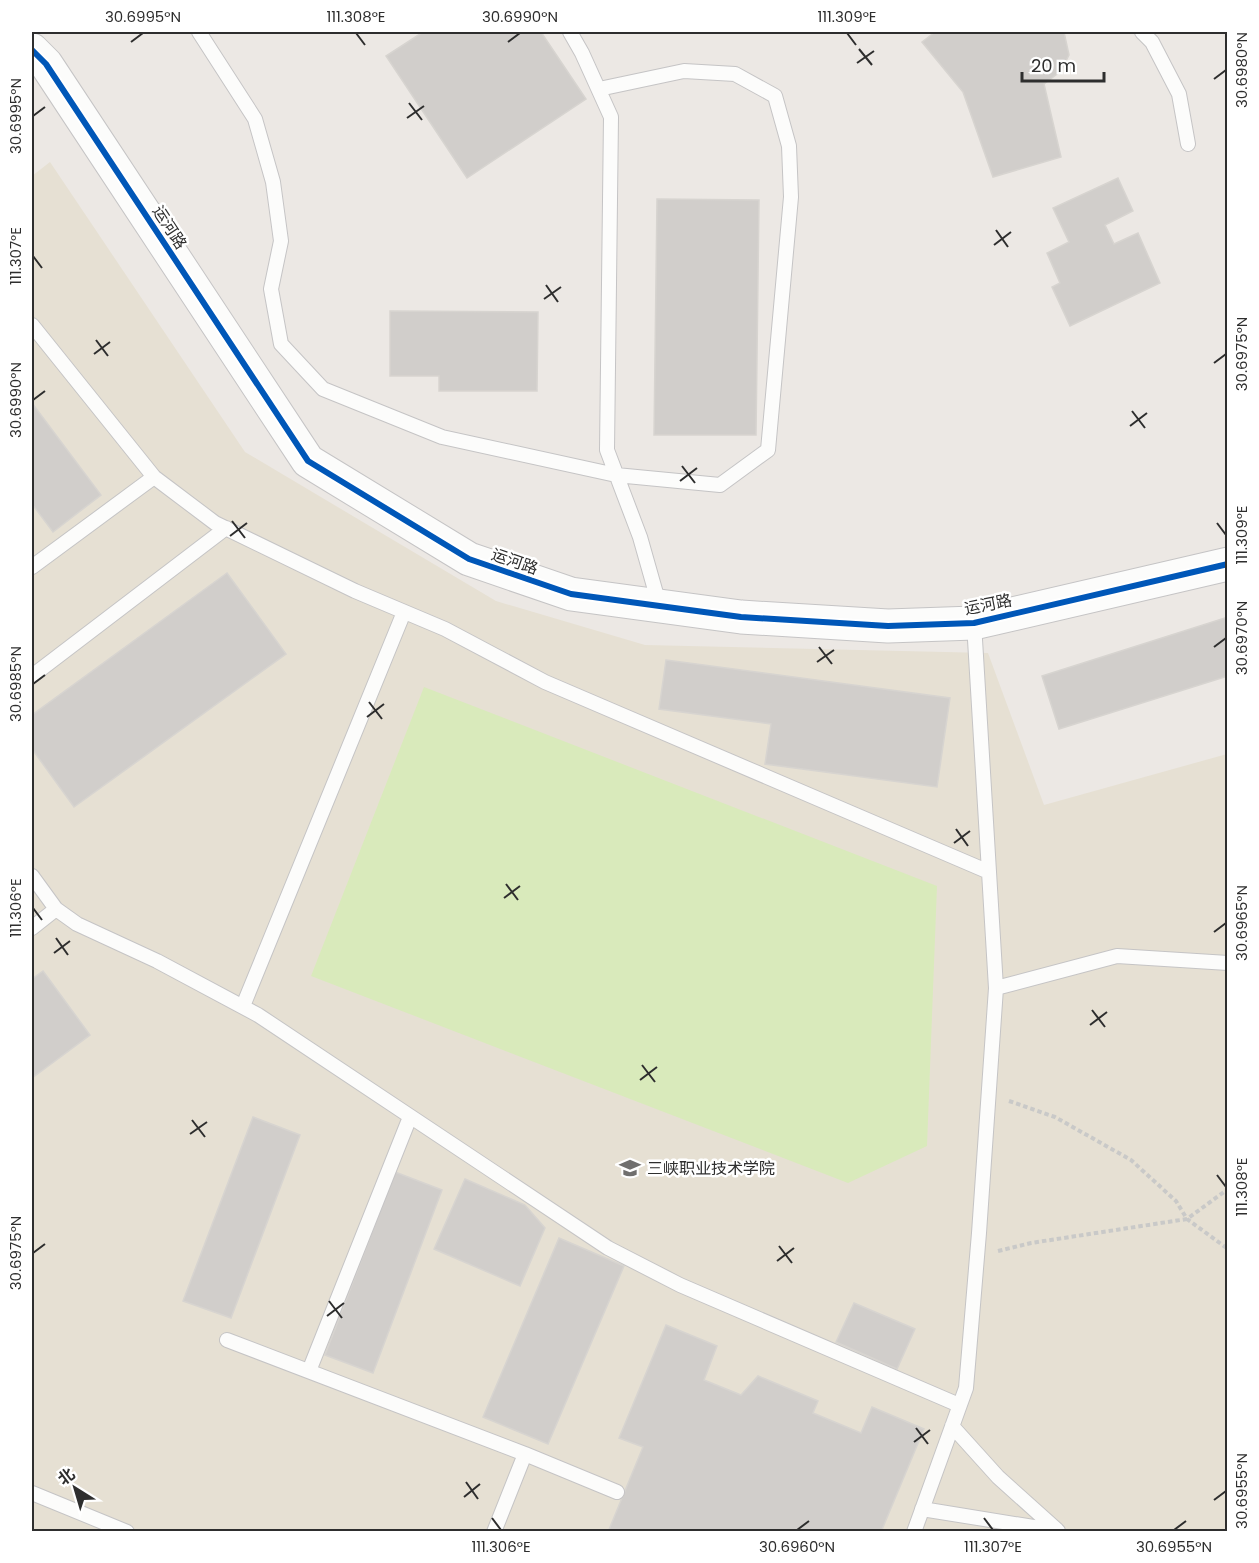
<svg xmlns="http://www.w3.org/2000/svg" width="1259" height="1563" font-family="Poppins,'Noto Sans SC',sans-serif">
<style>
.education{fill:#e6e0d3}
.pitch{fill:#d9eabb}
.building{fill:#d1cecb;stroke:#d7d4d0;stroke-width:1.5}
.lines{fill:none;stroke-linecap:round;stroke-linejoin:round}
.service-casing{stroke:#c5c4c5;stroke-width:16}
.tertiary-casing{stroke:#c5c4c5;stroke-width:35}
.path{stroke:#c9c9c8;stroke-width:4;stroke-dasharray:4.5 3;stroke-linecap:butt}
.service{stroke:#fcfcfb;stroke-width:14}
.tertiary{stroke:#fcfcfb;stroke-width:33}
.cycleway-casing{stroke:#fff;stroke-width:10}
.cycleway{stroke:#0057b8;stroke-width:6}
.ticks{fill:none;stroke:#2e2e2e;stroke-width:2}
.labels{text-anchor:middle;stroke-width:5;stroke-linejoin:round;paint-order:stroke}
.street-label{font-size:16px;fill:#2e2e2e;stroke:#fff}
.poi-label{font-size:16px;fill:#2e2e2e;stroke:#fff;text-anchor:start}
.neatline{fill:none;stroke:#2e2e2e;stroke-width:2}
.ticks-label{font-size:15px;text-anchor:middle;fill:#2e2e2e}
</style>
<rect width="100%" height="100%" fill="#ece8e4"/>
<path class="education" d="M50 162 245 452 496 601 645 645 988 653 1044 805 1227 754V1531L32 1532V176Z"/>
<path class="pitch" d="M424 687 937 886 927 1146 848 1183 311 976Z"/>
<path class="building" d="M423 32H541L586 99 467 178 386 56Z
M935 32H1064L1069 55 1061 71 1044 84 1061 157 993 177 963 92 922 42Z
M1118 178 1133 211 1105 225 1114 244 1138 233 1160 283 1070 326 1052 287 1060 283 1047 253 1069 242 1053 208Z
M657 199 759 200 756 435H654Z
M390 311 538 312 537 391H439V376H390Z
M32 403 101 495 53 532 32 504Z
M227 573 286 654 74 807 32 749V715Z
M1228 617V676L1059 729 1042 676Z
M666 660 950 698 937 787 765 764 771 724 659 709Z
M43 971 90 1035 32 1078V979Z
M253 1117 300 1135 231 1318 183 1301Z
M395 1172 442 1190 373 1373 325 1355Z
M465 1179 525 1205 545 1228 520 1286 434 1249Z
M559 1238 624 1266 548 1444 483 1417Z
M854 1303 915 1329 897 1369 836 1342Z
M666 1325 717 1346 704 1380 741 1395 758 1376 818 1401 813 1413 861 1433 872 1407 924 1429 881 1532H608L643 1447 619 1438Z"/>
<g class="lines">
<defs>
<path id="service" d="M199 32 255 119 273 182 281 241 271 289 281 344 323 389 442 437 616 475 720 485 768 450 791 197 789 146 775 96 735 74 684 71 599 89
M570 32 582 53 611 117 607 450 640 537 659 604
M1142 32 1152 42 1179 94 1188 144
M32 325 154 477 215 523 355 591 445 629 545 682 989 872
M32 567 154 477
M32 676 226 528
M32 876 56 909 77 924 157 961 258 1015 608 1248 680 1285 959 1405
M32 928 56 909
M996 988 1117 956 1228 963
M243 1006 404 612
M227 1340 525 1454 617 1492
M309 1371 410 1117
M952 1426 998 1477 1057 1530
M32 1493 127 1532
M922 1509 1058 1531
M494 1532 525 1454
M914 1532 966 1388 979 1233 996 988 974 623"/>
<path id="tertiary" d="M32 50 46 64 308 461 469 559 571 594 741 617 888 626 974 623 1228 564"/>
</defs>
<use href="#service" class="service-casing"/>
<use href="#tertiary" class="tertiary-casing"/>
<path class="path" d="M1009 1101 1055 1117 1131 1160 1176 1201 1187 1219 1228 1249
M998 1251 1031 1243 1187 1219 1228 1189"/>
<use href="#service" class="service"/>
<use href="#tertiary" class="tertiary"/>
<defs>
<path id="cycleway" d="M32 50 46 64 308 461 469 559 571 594 741 617 888 626 974 623 1228 564"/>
</defs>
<use href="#cycleway" class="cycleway-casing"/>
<use href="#cycleway" class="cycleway"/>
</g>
<path class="ticks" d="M356 33 365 45M847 33 856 45M131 42 143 33M508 42 520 33M859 49 872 65M857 63 874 51M1214 79 1226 70M409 103 422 120M33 116 45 107M407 118 424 106M996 230 1008 247M994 245 1011 232M33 256 42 268M546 285 558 302M544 299 561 287M96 340 108 356M94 354 110 342M1214 363 1226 354M33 400 45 391M1132 411 1145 428M1130 426 1147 413M682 466 695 483M680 481 697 468M232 521 245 538M1217 523 1226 535M230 536 247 523M819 647 832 664M1214 647 1226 638M817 662 834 650M33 684 45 675M369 702 382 719M367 717 384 704M956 829 968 846M954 843 970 831M506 884 518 900M504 898 520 886M33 908 42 920M1214 932 1226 923M56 938 68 955M54 953 70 941M1092 1010 1105 1027M1090 1025 1107 1012M642 1065 655 1082M640 1080 657 1067M192 1120 205 1137M190 1134 207 1122M1217 1175 1226 1187M779 1246 792 1263M33 1253 45 1244M777 1261 794 1248M329 1301 342 1318M327 1316 344 1303M916 1428 928 1444M914 1442 930 1430M466 1482 478 1499M464 1497 480 1484M1214 1500 1226 1491M492 1518 501 1530M984 1518 993 1530M797 1530 809 1521M1174 1530 1186 1521"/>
<defs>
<symbol id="university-bare" viewBox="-9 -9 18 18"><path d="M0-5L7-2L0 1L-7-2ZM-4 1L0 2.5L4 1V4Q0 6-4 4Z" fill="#706f6e" stroke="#fff" stroke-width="2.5" paint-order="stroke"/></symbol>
</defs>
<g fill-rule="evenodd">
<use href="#university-bare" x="615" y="1153" width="30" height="30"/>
</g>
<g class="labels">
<g class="street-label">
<text transform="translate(170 227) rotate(57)" y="6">运河路</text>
<text transform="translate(515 561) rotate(19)" y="6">运河路</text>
<text transform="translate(988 604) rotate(-11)" y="6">运河路</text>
</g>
<g class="poi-label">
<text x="647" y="1174">三峡职业技术学院</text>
</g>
</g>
<rect width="1259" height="1563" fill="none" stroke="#ffffff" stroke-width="66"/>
<g transform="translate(75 1488) rotate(323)" stroke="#ffffff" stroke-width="4.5" paint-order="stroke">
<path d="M0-4.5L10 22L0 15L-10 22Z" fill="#2e2e2e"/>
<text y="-9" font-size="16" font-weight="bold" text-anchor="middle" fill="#2e2e2e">北</text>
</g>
<path d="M1022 72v9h82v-9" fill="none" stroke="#2e2e2e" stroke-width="3"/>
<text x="1031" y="72" font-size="18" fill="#2e2e2e" stroke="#ffffff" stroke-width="4.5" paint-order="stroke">20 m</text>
<rect x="33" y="33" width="1193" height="1497" class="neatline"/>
<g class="ticks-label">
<text x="143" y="22">30.6995°N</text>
<text x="356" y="22">111.308°E</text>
<text x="520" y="22">30.6990°N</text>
<text x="847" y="22">111.309°E</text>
<text transform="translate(1242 70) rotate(-90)" y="5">30.6980°N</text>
<text transform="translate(16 116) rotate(-90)" y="5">30.6995°N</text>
<text transform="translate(16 256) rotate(-90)" y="5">111.307°E</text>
<text transform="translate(1242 354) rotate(-90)" y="5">30.6975°N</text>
<text transform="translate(16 400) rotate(-90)" y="5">30.6990°N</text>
<text transform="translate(1242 535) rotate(-90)" y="5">111.309°E</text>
<text transform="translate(1242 638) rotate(-90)" y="5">30.6970°N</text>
<text transform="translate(16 684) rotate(-90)" y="5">30.6985°N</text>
<text transform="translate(16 908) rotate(-90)" y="5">111.306°E</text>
<text transform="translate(1242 923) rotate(-90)" y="5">30.6965°N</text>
<text transform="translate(1242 1187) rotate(-90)" y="5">111.308°E</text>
<text transform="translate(16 1253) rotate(-90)" y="5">30.6975°N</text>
<text transform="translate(1242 1491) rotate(-90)" y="5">30.6955°N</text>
<text x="501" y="1552">111.306°E</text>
<text x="797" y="1552">30.6960°N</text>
<text x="993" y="1552">111.307°E</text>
<text x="1174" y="1552">30.6955°N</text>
</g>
</svg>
